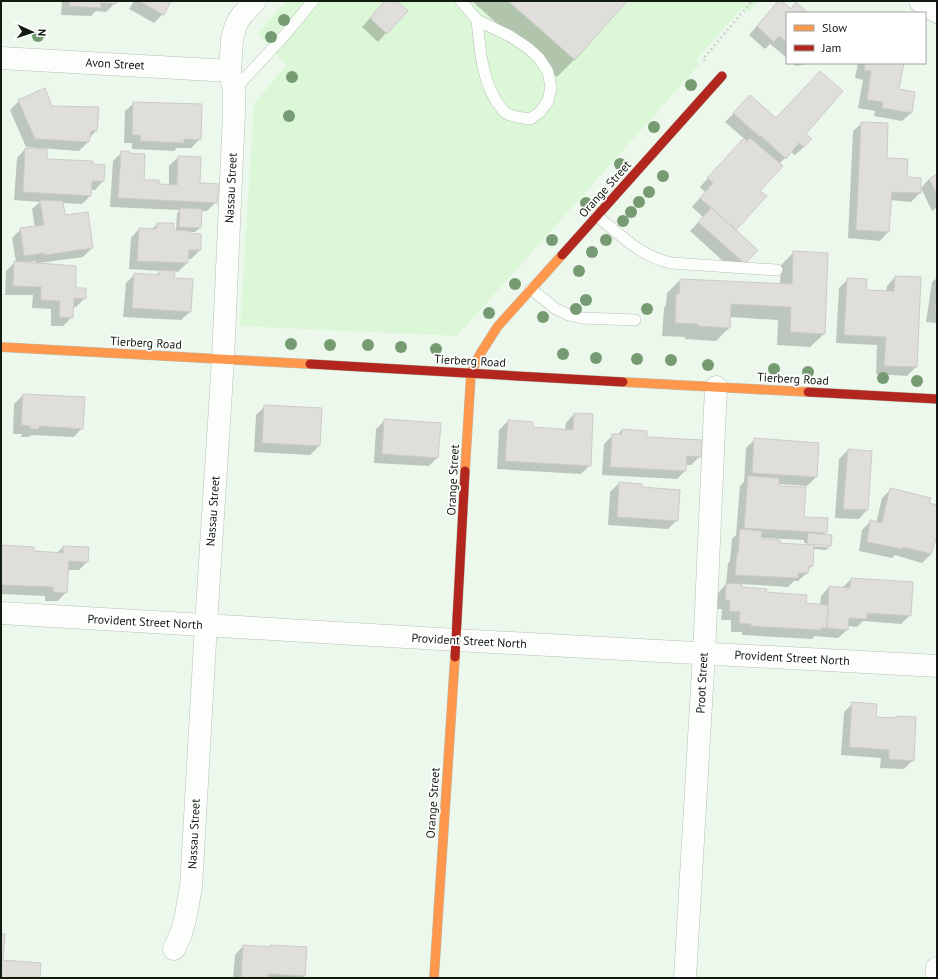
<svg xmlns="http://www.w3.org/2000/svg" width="938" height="979" font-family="'PT Sans',sans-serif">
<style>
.green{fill:#dcf7d8}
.shadow{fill:#0003;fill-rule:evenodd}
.building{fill:#e0dedb;stroke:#cdcac8}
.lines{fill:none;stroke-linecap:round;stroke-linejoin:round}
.lane-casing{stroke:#b7c0b6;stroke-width:12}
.street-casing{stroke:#b7c0b6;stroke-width:23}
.slow-casing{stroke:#b7c0b6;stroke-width:10}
.jam-casing{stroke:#b7c0b6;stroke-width:10}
.path{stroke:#cfd3ce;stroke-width:2.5;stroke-dasharray:2 3;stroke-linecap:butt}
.lane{stroke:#fcfefc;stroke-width:11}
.street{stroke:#fcfefc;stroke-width:22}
.slow{stroke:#ff974d;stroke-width:9}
.jam{stroke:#b3261e;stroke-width:9}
.tree{fill:#769a72}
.labels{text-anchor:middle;stroke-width:3.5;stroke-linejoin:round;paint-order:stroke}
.street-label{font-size:12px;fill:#111b10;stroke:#fff}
</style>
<rect width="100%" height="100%" fill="#edf8ec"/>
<path class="green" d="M286 1H759L749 12 743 7 696 60 700 64 457 336 240 326 254 104 286 65 258 33Z"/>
<path class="shadow" d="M62 1H115V3L106 12 96 11 91 16 61 15Z
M134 1H170L163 14 154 23 129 9Z
M385 1H396L386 33 378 42 362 27Z
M472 1H626L574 60 557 77Z
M779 1H781L790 10 796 3 806 13H787V58L770 44 765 49 749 35Z
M792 63H813L796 66Z
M858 63H903L898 90 911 113 902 121 874 116 875 111 858 108 863 80 855 78Z
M19 101 52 107 98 108 96 131 88 139V142L79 151 26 147 10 110Z
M134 103 200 139 191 148H177L174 151 132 149V143H124L125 111Z
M741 106 775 119 805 134 804 147 795 155 791 152 779 164 759 191 765 196 735 230 756 250 735 272 690 231 703 217 692 207 705 192 700 187 734 149 748 142 725 122Z
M862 123 886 159 906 178 920 193 911 202 890 200 888 232 880 241 848 238 853 131Z
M25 149 46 160 92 165 103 181 95 190H91V195L82 204 62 203 65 216 92 248 83 257 39 263 75 289 85 298 76 307H72V317L63 326H51V309L32 308 33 295H5L6 271 15 262H16L12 238 21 229 35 228 32 209 40 202 14 200 17 158ZM36 261V264L29 262Z
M122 152 143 181 158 185 169 186V166L178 157 199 184 216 202 207 211H201L200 228 195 232H189L200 250 191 259 187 258V263L178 272 174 271 173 279 190 312 181 320 123 317 126 283 135 274 155 276 160 271 129 269 131 238 139 229 151 230 157 224 173 231H176L177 213 180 210 110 207 113 161Z
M937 175V209L936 208 932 211 921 188 929 179Z
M794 252 824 334 810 347 777 345 778 320 730 317 729 328 716 341 685 339V337L662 336 664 308 666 305 667 293 680 280 780 285 781 265Z
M895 277 916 367 907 376 876 374 877 345 836 343 839 288 848 279 865 291 886 292 887 286Z
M937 278V323L926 322 932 282Z
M23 395 82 428 74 437 32 435 29 437H21L22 434H13L14 404Z
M265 406 321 409 319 446 310 455 254 452 256 415Z
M574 414 590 465 581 474 497 469 499 430 508 421 531 428 565 430 566 423Z
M385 420 437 458 429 466 374 463 376 429Z
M622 430 700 456 691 465H686L685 471 677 479 602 475 604 444 613 435H617Z
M755 439 816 477 807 486 778 484V487L802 517 826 532 823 535 830 546 826 550 813 549 812 566 808 570 807 573 798 581H794L788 587 741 584V588L765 593 805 604 820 605 821 596 829 587 842 588 851 579 910 615 901 624 863 621 857 627 847 626V630L838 638 814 636 812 639 742 635V632H731V620H721L722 609H717L718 593 726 584 728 563 730 561 732 539 736 535 740 486 744 482 746 448ZM760 538 804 540V543L828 545V547L779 544 760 540Z
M848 450 871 452 867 510 859 519 835 518 839 459Z
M619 483 641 488 677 520 668 529 608 525 610 492Z
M891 489 928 504 937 506V532L931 554 922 563 895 555 892 558 859 551 862 530 871 521 876 523 882 498Z
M1 546 33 552 57 553 63 547 87 562 79 570H67L66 592 58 601H45V596L1 594Z
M853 703 875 718 894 719 896 717 913 760 904 769 880 768 881 758 841 755 844 712Z
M243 946 269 948 271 946 304 976 302 978H233L235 955Z"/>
<path class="building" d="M70 1H116V4L101 3V8L69 6Z
M139 1H171L164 15Z
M385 1H397L408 11 387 34 370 18Z
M508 1H627L575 60Z
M778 1H782L791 9 796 2 808 13H787V43L779 36 774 42 757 26Z
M865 63H904L899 89 915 92 912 113 882 108 883 102 867 100 871 71 864 70Z
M820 71 843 91 806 134 812 139 804 147 799 143 786 159 761 136 760 137 733 113 750 95 776 118Z
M45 88 52 106 99 107 97 131H91L89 142 35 139 18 100Z
M133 102 202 104 201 140 184 139V143L141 141 140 135H132Z
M861 122 888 123 887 158 908 159 907 177 921 178V193L892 192 889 232 856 230Z
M750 138 783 166 760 191 767 196 736 230 700 198 713 183 707 178 743 139 746 142Z
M25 148 47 149V159L93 161V164L105 165 104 181H92L91 196 23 192Z
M121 151H129V153L145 154 144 180H159V184L177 185 178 156 201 157 200 183 219 184 217 203 118 198Z
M937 174V195L929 179Z
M40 200 63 201 65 215 88 212 93 248 45 255 44 253 24 256 20 228 44 225Z
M180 208 202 209 201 228 179 227Z
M711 208 758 250 745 264 698 222Z
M157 223H174V230L190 231V233L201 234V250H189L188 263 137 261 139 228 156 229Z
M793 251 828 253 825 334 790 332 791 307 731 304 730 328 698 326V324L675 323 676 294H679L680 279 792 284Z
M14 261 76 266V288H86V299L74 298 73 318 59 317 60 301 41 300V287L13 286Z
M159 270 175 271 174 278 193 279 191 312 132 308 134 273 159 275Z
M895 276 921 277 917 367 884 366 886 337 844 335 847 278 867 279 866 290 894 291Z
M937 297V313H935Z
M23 394 85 397 83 429 39 426V429H30V426L21 425Z
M264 405 322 408 320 446 262 443Z
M574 413 593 414 591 466 505 461 508 420 533 422V427L573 430Z
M384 419 441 423 438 458 382 454Z
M622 429 647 431V437L702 440 701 457 687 456 686 471 610 467 612 434H622Z
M754 438 819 443 817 477 752 473Z
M848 449 872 451 868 510 843 509Z
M748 476 779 478V486L806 487 804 517 828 518 827 533 744 528Z
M619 482 642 484V487L680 490 678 521 617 517Z
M890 488 931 498 929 503 937 505V536L931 554 903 547 902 549 867 542 870 520 882 523Z
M740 529 762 531 761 539 780 540V543L814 545 813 566H809L808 573H798V578L735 575 737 554 738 553Z
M808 533 832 535 831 546 807 544Z
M1 545 34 547V551L63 553V546L89 547 88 562 69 561 67 593 53 592V587L1 585Z
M851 578 913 582 911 616 867 613V619L849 618 848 630 827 628 829 586 850 588Z
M726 583 742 584V587L767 589 766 592 807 595 806 603 828 605 827 628H821V630L751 626V624L739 623 740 612 729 611 730 601 725 600Z
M852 702 877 704 876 717 896 718V716L916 717 914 761 889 759V750L849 747Z
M1 933 5 934 3 960 41 963 40 978H1Z
M243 945 270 947V945L307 947 305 976 268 974V978H241Z"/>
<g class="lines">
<defs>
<path id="lane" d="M461 1 477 20 510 36 528 48 539 58 548 72 551 87 548 101 540 112 530 119C524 118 512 117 506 113 505 112 503 110 502 109 482 85 480 50 477 20
M234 90 283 37 313 1
M597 216C620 235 642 257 671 263L777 270
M531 289 556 309 569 315 582 318 635 320"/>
<path id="street" d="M920 1 937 12
M1 58 230 71
M1 613 456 640 937 666
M174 949 181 934 185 920 191 887 206 625 223 359 234 112V91L230 71 232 40 235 28 238 21 242 15 255 1
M685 978 704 653 716 387
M936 978 937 968"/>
<path id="slow" d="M1 347 310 364
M623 382 808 392
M465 471 471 373 480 354 498 326 562 255
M434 978 455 657"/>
<path id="jam" d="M562 255 722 76
M310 364 623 382
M808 392 937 399
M455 657 465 471"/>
</defs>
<use href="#lane" class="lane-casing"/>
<use href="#street" class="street-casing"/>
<use href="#slow" class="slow-casing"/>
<use href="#jam" class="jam-casing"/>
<path class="path" d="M705 61 703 59 752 1"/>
<use href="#lane" class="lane"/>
<use href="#street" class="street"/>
<use href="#slow" class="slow"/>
<use href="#jam" class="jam"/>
</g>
<g class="tree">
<circle cx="284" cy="20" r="6"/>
<circle cx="38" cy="36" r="6"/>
<circle cx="271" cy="37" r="6"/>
<circle cx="292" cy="77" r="6"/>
<circle cx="691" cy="85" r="6"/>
<circle cx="289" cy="116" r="6"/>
<circle cx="654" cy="127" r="6"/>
<circle cx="620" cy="164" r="6"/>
<circle cx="663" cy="176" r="6"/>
<circle cx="649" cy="192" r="6"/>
<circle cx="639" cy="202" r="6"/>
<circle cx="586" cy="203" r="6"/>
<circle cx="631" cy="212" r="6"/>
<circle cx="623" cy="221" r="6"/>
<circle cx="552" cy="240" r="6"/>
<circle cx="606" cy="240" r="6"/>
<circle cx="592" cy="252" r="6"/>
<circle cx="579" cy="271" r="6"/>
<circle cx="515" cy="284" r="6"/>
<circle cx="586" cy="300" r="6"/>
<circle cx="576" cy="309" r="6"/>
<circle cx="647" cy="309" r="6"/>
<circle cx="489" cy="313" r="6"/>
<circle cx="543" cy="317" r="6"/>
<circle cx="291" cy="344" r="6"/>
<circle cx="330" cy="345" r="6"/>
<circle cx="368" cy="345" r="6"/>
<circle cx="401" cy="347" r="6"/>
<circle cx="436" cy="349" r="6"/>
<circle cx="563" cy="354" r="6"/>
<circle cx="596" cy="358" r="6"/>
<circle cx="637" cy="359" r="6"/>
<circle cx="671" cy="360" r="6"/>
<circle cx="708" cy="365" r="6"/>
<circle cx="774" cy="369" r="6"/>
<circle cx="808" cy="372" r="6"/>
<circle cx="883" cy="378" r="6"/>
<circle cx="917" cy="381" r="6"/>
</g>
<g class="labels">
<g class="street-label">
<text transform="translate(115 64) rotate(3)" y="4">Avon Street</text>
<text transform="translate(231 188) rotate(-87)" y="4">Nassau Street</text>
<text transform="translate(605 189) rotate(-48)" y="4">Orange Street</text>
<text transform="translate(146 343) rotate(3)" y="4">Tierberg Road</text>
<text transform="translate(470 361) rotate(3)" y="4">Tierberg Road</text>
<text transform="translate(793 379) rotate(3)" y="4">Tierberg Road</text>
<text transform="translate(453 480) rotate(-87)" y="4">Orange Street</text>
<text transform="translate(213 511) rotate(-86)" y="4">Nassau Street</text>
<text transform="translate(145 622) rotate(3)" y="4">Provident Street North</text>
<text transform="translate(469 641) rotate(3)" y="4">Provident Street North</text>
<text transform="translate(792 658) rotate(3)" y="4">Provident Street North</text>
<text transform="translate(702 683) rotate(-87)" y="4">Proot Street</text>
<text transform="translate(433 803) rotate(-86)" y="4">Orange Street</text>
<text transform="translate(194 834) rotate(-87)" y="4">Nassau Street</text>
</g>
</g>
<rect width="938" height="979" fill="none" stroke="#111b10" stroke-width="4"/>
<rect x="786" y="12" width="140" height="52" fill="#ffffff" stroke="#a0a49f"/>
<rect x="794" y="25" width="20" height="6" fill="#ff974d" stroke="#a0a49f"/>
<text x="822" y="32" font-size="12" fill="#111b10">Slow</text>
<rect x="794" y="45" width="20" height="6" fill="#b3261e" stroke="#a0a49f"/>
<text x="822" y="52" font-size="12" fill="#111b10">Jam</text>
<g transform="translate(32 32) rotate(93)" stroke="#ffffff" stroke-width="3" paint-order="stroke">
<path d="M0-3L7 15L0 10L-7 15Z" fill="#111b10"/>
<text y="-6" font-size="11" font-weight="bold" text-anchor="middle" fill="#111b10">N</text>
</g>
</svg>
